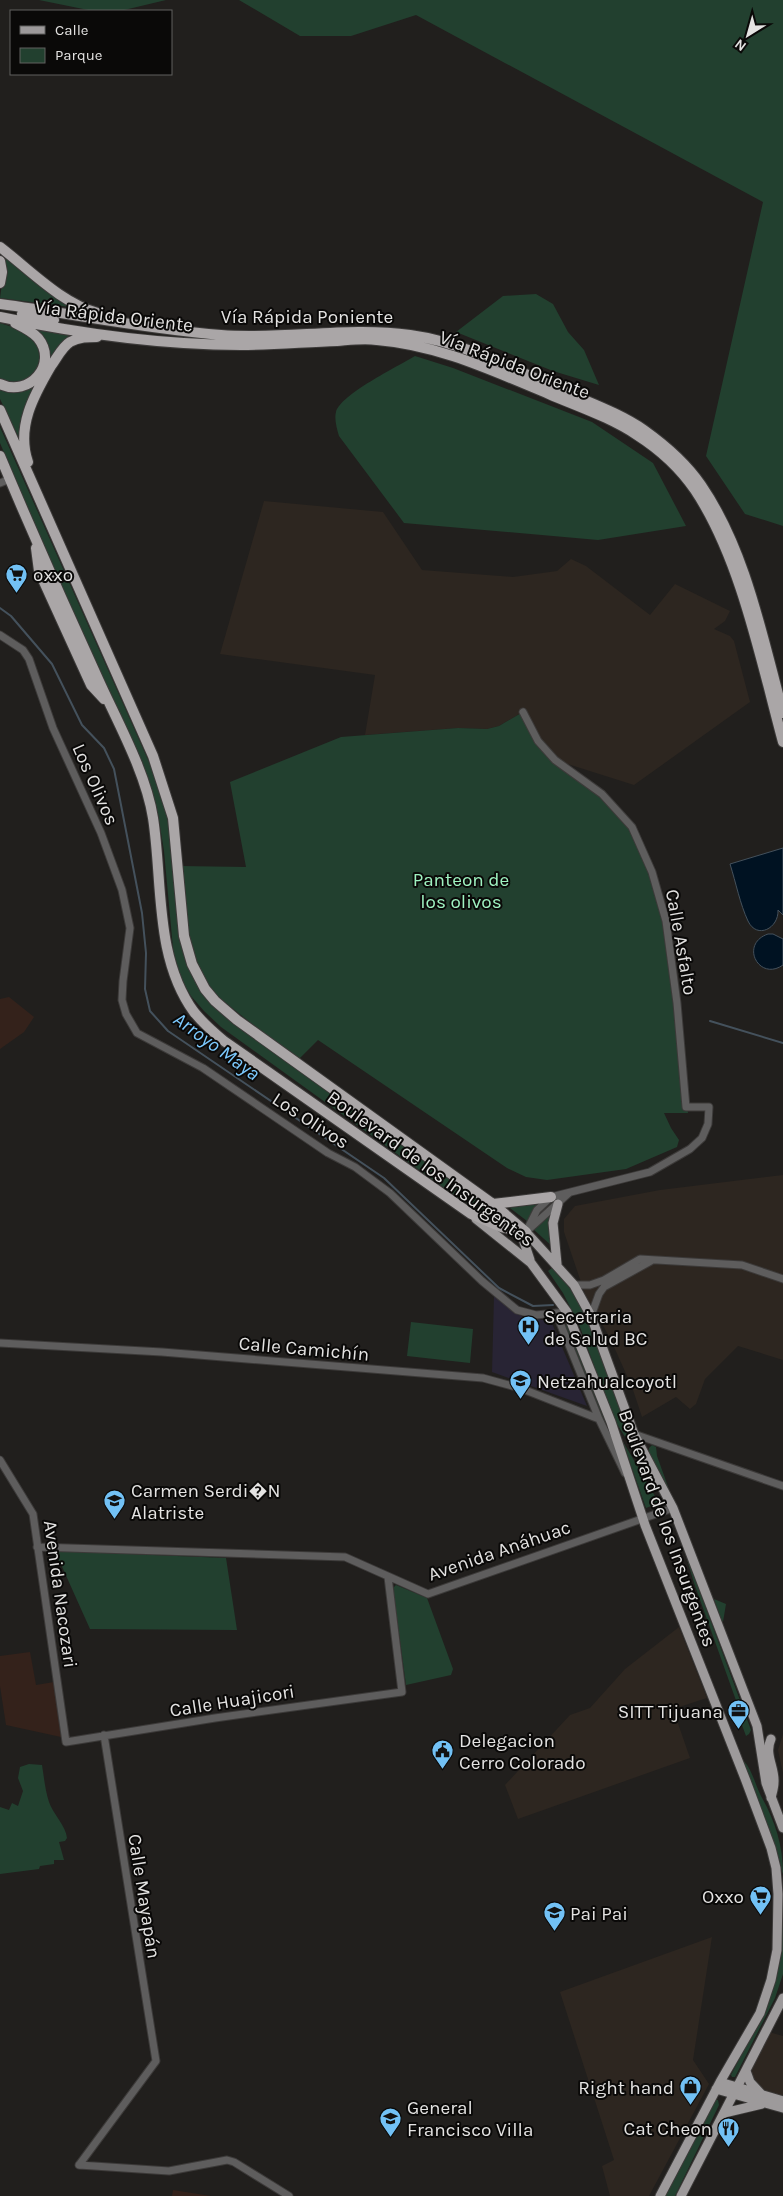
<svg xmlns="http://www.w3.org/2000/svg" width="783" height="2196" font-family="Karla,sans-serif">
<style>
.built{fill:#2d2620}
.education{fill:#34221b}
.medical{fill:#282434}
.green{fill:#22402f}
.water{fill:#001222;stroke:#44515c}
.lines{fill:none;stroke-linecap:round;stroke-linejoin:round}
.stream{stroke:#44515c;stroke-width:2}
.tertiary-casing{stroke:#3c3a39;stroke-width:9}
.primary-casing{stroke:#3c3a39;stroke-width:11}
.trunk-casing{stroke:#3c3a39;stroke-width:12}
.tertiary{stroke:#5e5d5d;stroke-width:7}
.primary{stroke:#9d9a9b;stroke-width:9}
.trunk{stroke:#aaa6a7;stroke-width:10}
.labels{text-anchor:middle;stroke-width:4;stroke-linejoin:round;paint-order:stroke}
.street-label{font-size:19px;fill:#e4e3e2;stroke:#0a0908}
.poi-label{font-size:19px;fill:#e4e3e2;stroke:#0a0908;text-anchor:start}
.park-label{font-size:19px;fill:#9ff3c1;stroke:#0a0908}
.water-label{font-size:20px;font-style:italic;fill:#7cc9fd;stroke:#0a0908}
</style>
<rect width="100%" height="100%" fill="#211f1d"/>
<path class="built" d="M264 501 383 512 422 570 513 577 557 571 571 559 586 566 650 615 675 584 730 611 725 621 714 629 730 636 734 641 750 702 634 785 555 760 538 741 523 712 499 726 487 729 458 728 365 735 375 675 220 654Z
M783 1175V1360L738 1346 705 1379 696 1404 690 1409 676 1397 642 1417 632 1387 610 1338 585 1294 564 1232V1219L575 1206 660 1190Z
M679 1627 707 1698 673 1709 690 1758 518 1819 505 1785 570 1715 590 1708 625 1669Z
M783 1734V1773L778 1750Z
M712 1937 693 2060 709 2084 649 2196H610L602 2166 614 2160 560 1992Z
M769 2032 783 2036V2098L764 2094 754 2086 748 2069Z"/>
<path class="education" d="M9 997 34 1017 24 1032 0 1049V999Z
M30 1652 36 1685 54 1682 61 1737 6 1725 0 1686V1656Z
M173 2190 211 2196H172Z"/>
<path class="medical" d="M494 1296 523 1317 551 1321 587 1406 492 1372Z"/>
<path class="green" d="M39 0H166L120 11H93Z
M239 0H783V526L745 514 706 456 763 202 416 15 351 36H300Z
M0 253 70 306V307L0 298 5 262Z
M536 294 553 304 568 332 584 350 599 385 553 371 456 332 503 296Z
M0 323C12 327 26 330 34 341 46 357 36 382 16 383 11 384 5 382 0 381Z
M30 328 79 334 31 394 24 410 21 442 0 399V388L21 389 47 356Z
M415 356 453 368 592 422 653 463 686 526 598 540 404 523 339 436C337 429 334 419 336 412 341 394 397 367 415 356Z
M0 427 157 780C161 791 166 802 168 813 181 872 166 934 200 989L509 1220 508 1224 458 1198 221 1027 204 1011 191 996 183 983 174 959 164 851 158 814 0 443Z
M523 712 538 741 575 773 632 827 652 872 666 921 688 1113H664L671 1128 679 1140 677 1147 626 1169 547 1180 526 1177 507 1168 318 1040 298 1060 213 993 197 963 187 931 179 866 246 867 230 782 341 737 458 728 487 729 499 726Z
M540 1202 527 1221 506 1205Z
M552 1212 553 1247 533 1229Z
M553 1267 580 1301 645 1469 612 1416 580 1327 563 1293 548 1271Z
M411 1322 473 1329 470 1363 407 1356Z
M567 1323 572 1329 620 1458 606 1431 565 1328Z
M622 1440 659 1503 646 1508Z
M652 1445 656 1447 657 1456 675 1506 649 1454V1448Z
M683 1546 751 1730 749 1734 746 1736 739 1717 742 1716 741 1713 737 1714 738 1706 694 1583Z
M55 1551 226 1558 237 1630 90 1629Z
M396 1585 427 1598 453 1669 451 1675 406 1685 393 1588Z
M714 1599 726 1604 723 1622 721 1619Z
M744 1761C753 1772 755 1784 761 1796 775 1821 783 1845 783 1874L748 1779Z
M29 1764 42 1765C44 1777 45 1790 49 1802 53 1814 66 1826 67 1838L65 1841 59 1842 64 1860H54V1864L40 1866 39 1869 0 1874V1807L9 1810 12 1803 18 1806 23 1791 18 1778 20 1767Z
M783 1901V1974L775 1998 735 2077H732L731 2075 761 2018 780 1944Z
M714 2099 718 2100 719 2105 675 2196H665Z"/>
<path class="water" d="M783 848V915L778 910C779 928 757 940 748 921 740 904 736 883 730 864Z
M768 934H773L783 939V965C759 982 739 944 768 934Z"/>
<g class="lines">
<path class="stream" d="M0 608 11 616 52 664 82 725 104 748 114 769 142 913 146 953 145 989 150 1011 168 1031 384 1178 499 1288 533 1306 553 1305
M710 1021 783 1043"/>
<defs>
<path id="tertiary" d="M0 483 5 481
M0 635 23 650 29 659 53 728 101 833 122 890 130 928 123 981 122 1000 126 1014 137 1033 203 1068 328 1153 355 1167 390 1193 482 1281 517 1310 536 1315 567 1312
M523 712 538 741 555 760 602 794 632 827 652 872 666 921 677 1003 686 1107H709L708 1124 702 1138 690 1149 650 1172 551 1197 537 1210 526 1232
M527 1231 569 1193
M574 1285H590L604 1280 640 1259 742 1265 783 1279
M556 1313 599 1419 625 1473
M591 1316 599 1294 604 1287 651 1261
M0 1343 162 1352 483 1378 520 1388 599 1419
M634 1434 783 1486
M0 1460 33 1514 66 1742 215 1718 402 1692 388 1577
M37 1547 345 1557 428 1594 673 1508
M79 2165 156 2061 104 1735
M79 2165 169 2171 227 2160 234 2162 289 2196"/>
<path id="primary" d="M476 1219 531 1263 567 1312 611 1422 645 1525 746 1781 771 1848 776 1868 778 1894 777 1950 771 1980 760 2013 720 2082 660 2196
M526 1232 574 1285 591 1316 634 1434 673 1508 757 1726 766 1783 783 1828
M526 1232 524 1242 530 1260
M557 1264 553 1223 558 1204
M771 1798C772 1793 774 1788 774 1782 775 1768 764 1754 771 1739
M746 2071 750 2082 762 2095
M720 2082 783 2101
M716 2089 783 2108
M724 2113 762 2104
M681 2196 783 1998"/>
<path id="trunk" d="M0 247C29 269 62 304 98 313
M0 261 2 272 0 283
M0 304C74 314 147 329 221 335 284 340 348 326 410 335 462 342 511 368 559 389 587 402 618 412 644 430 665 445 686 463 701 485 746 551 762 636 783 713
M22 314 54 320
M0 317C76 333 163 345 241 345 273 345 305 342 337 341 350 340 364 338 377 340 439 345 493 371 549 394 579 407 610 417 637 435 659 449 680 468 695 490 741 559 761 661 783 742
M0 384C29 398 59 364 38 338 32 331 23 327 15 323
M0 410 153 756 173 818 184 936 192 964 205 989 215 1001 237 1020 493 1204 526 1232
M0 456C32 532 65 607 99 681 118 723 146 773 153 818 163 882 154 957 194 1012 203 1023 213 1032 224 1041L471 1214 501 1227 526 1232
M28 462C16 427 34 395 51 366 57 358 62 347 70 342 79 337 88 337 97 337
M36 548 39 571 91 685 104 699
M493 1204 551 1197"/>
</defs>
<use href="#tertiary" class="tertiary-casing"/>
<use href="#primary" class="primary-casing"/>
<use href="#trunk" class="trunk-casing"/>
<use href="#tertiary" class="tertiary"/>
<use href="#primary" class="primary"/>
<use href="#trunk" class="trunk"/>
</g>
<defs>
<symbol id="supermarket-pin" viewBox="-11 -11 22 30"><path d="M0 17L-7.5 6A9.5 9.5 0 1 1 7.5 6Z" fill="#72c1f5" stroke="#0a0908"/><path d="M-6-5.5h2.5l.6 2H6L4.5 2H-2.5L-4.4-4H-6ZM-1.5 3.2a1.3 1.3 0 1 0 .1 0ZM3 3.2a1.3 1.3 0 1 0 .1 0Z" fill="#111"/></symbol>
<symbol id="hospital-pin" viewBox="-11 -11 22 30"><path d="M0 17L-7.5 6A9.5 9.5 0 1 1 7.5 6Z" fill="#72c1f5" stroke="#0a0908"/><path d="M-5-5h3v3.5h4V-5h3V5h-3V1.5h-4V5h-3Z" fill="#111"/></symbol>
<symbol id="school-pin" viewBox="-11 -11 22 30"><path d="M0 17L-7.5 6A9.5 9.5 0 1 1 7.5 6Z" fill="#72c1f5" stroke="#0a0908"/><path d="M0-5L7-2L0 1L-7-2ZM-4 1L0 2.5L4 1V4Q0 6-4 4Z" fill="#111"/></symbol>
<symbol id="office-pin" viewBox="-11 -11 22 30"><path d="M0 17L-7.5 6A9.5 9.5 0 1 1 7.5 6Z" fill="#72c1f5" stroke="#0a0908"/><path d="M-6-3h4V-5.5h4V-3h4V5H-6ZM-1-4.5V-3h2v-1.5ZM-6 0V1H6V0Z" fill="#111"/></symbol>
<symbol id="civic-pin" viewBox="-11 -11 22 30"><path d="M0 17L-7.5 6A9.5 9.5 0 1 1 7.5 6Z" fill="#72c1f5" stroke="#0a0908"/><path d="M-.6-6.5H3V-4.5H.6V-3L4-1V1h2V6H-6V1h2V-1L-.6-3ZM-1.2 2.5V6h2.4V2.5Z" fill="#111"/></symbol>
<symbol id="shop-pin" viewBox="-11 -11 22 30"><path d="M0 17L-7.5 6A9.5 9.5 0 1 1 7.5 6Z" fill="#72c1f5" stroke="#0a0908"/><path d="M-5-2.5h2.3a2.7 3.5 0 0 1 5.4 0H5L5.5 6h-11ZM-1.5-2.5h3a1.5 2.3 0 0 0-3 0Z" fill="#111"/></symbol>
<symbol id="restaurant-pin" viewBox="-11 -11 22 30"><path d="M0 17L-7.5 6A9.5 9.5 0 1 1 7.5 6Z" fill="#72c1f5" stroke="#0a0908"/><path d="M-5-6h1v4h1v-4h1v4h1v-4h1v5L-1.5 .5V6h-2V.5L-5-1ZM5-6V6H3V1.5H1.5Q1.5-4 5-6Z" fill="#111"/></symbol>
</defs>
<g fill-rule="evenodd">
<use href="#supermarket-pin" x="4" y="562" width="25" height="34"/>
<use href="#hospital-pin" x="516" y="1314" width="25" height="34"/>
<use href="#school-pin" x="508" y="1368" width="25" height="34"/>
<use href="#school-pin" x="102" y="1488" width="25" height="34"/>
<use href="#office-pin" x="726" y="1698" width="25" height="34"/>
<use href="#civic-pin" x="430" y="1738" width="25" height="34"/>
<use href="#supermarket-pin" x="748" y="1884" width="25" height="34"/>
<use href="#school-pin" x="542" y="1900" width="25" height="34"/>
<use href="#shop-pin" x="678" y="2074" width="25" height="34"/>
<use href="#school-pin" x="378" y="2106" width="25" height="34"/>
<use href="#restaurant-pin" x="716" y="2116" width="25" height="34"/>
</g>
<g class="labels">
<g class="street-label">
<text transform="translate(114 315) rotate(7)" y="7">Vía Rápida Oriente</text>
<text x="307" y="323">Vía Rápida Poniente</text>
<text transform="translate(515 364) rotate(21)" y="7">Vía Rápida Oriente</text>
<text transform="translate(96 784) rotate(66)" y="7">Los Olivos</text>
<text transform="translate(682 942) rotate(80)" y="7">Calle Asfalto</text>
<text transform="translate(311 1120) rotate(33)" y="7">Los Olivos</text>
<text transform="translate(431 1168) rotate(36)" y="7">Boulevard de los Insurgentes</text>
<text transform="translate(304 1348) rotate(5)" y="7">Calle Camichín</text>
<text transform="translate(668 1528) rotate(70)" y="7">Boulevard de los Insurgentes</text>
<text transform="translate(499 1550) rotate(-19)" y="7">Avenida Anáhuac</text>
<text transform="translate(61 1594) rotate(82)" y="7">Avenida Nacozari</text>
<text transform="translate(232 1700) rotate(-9)" y="7">Calle Huajicori</text>
<text transform="translate(145 1896) rotate(81)" y="7">Calle Mayapán</text>
</g>
<g class="poi-label">
<text x="33" y="581">oxxo</text>
<text x="544" y="1323">Secetraria<tspan x="544" dy="22">de Salud BC</tspan></text>
<text x="537" y="1388">Netzahualcoyotl</text>
<text x="131" y="1497">Carmen Serdi�N<tspan x="131" dy="22">Alatriste</tspan></text>
<text x="723" y="1718" text-anchor="end">SITT Tijuana</text>
<text x="459" y="1747">Delegacion<tspan x="459" dy="22">Cerro Colorado</tspan></text>
<text x="744" y="1903" text-anchor="end">Oxxo</text>
<text x="570" y="1920">Pai Pai</text>
<text x="674" y="2094" text-anchor="end">Right hand</text>
<text x="407" y="2114">General<tspan x="407" dy="22">Francisco Villa</tspan></text>
<text x="712" y="2135" text-anchor="end">Cat Cheon</text>
</g>
<g class="park-label">
<text x="461" y="886">Panteon de<tspan x="461" dy="22">los olivos</tspan></text>
</g>
<g class="water-label">
<text transform="translate(217 1046) rotate(36)" y="7">Arroyo Maya</text>
</g>
</g>
<rect x="10" y="10" width="162" height="65" fill="#0a0908" stroke="#61605f"/>
<rect x="20" y="26" width="25" height="8" fill="#9d9a9b" stroke="#61605f"/>
<text x="55" y="35" font-size="15" fill="#e4e3e2">Calle</text>
<rect x="20" y="48" width="25" height="15" fill="#22402f" stroke="#61605f"/>
<text x="55" y="60" font-size="15" fill="#e4e3e2">Parque</text>
<g transform="translate(748 35) rotate(217)" stroke="#0a0908" stroke-width="4" paint-order="stroke">
<path d="M0-4L9 19L0 12L-9 19Z" fill="#e4e3e2"/>
<text y="-8" font-size="14" font-weight="bold" text-anchor="middle" fill="#e4e3e2">N</text>
</g>
</svg>
